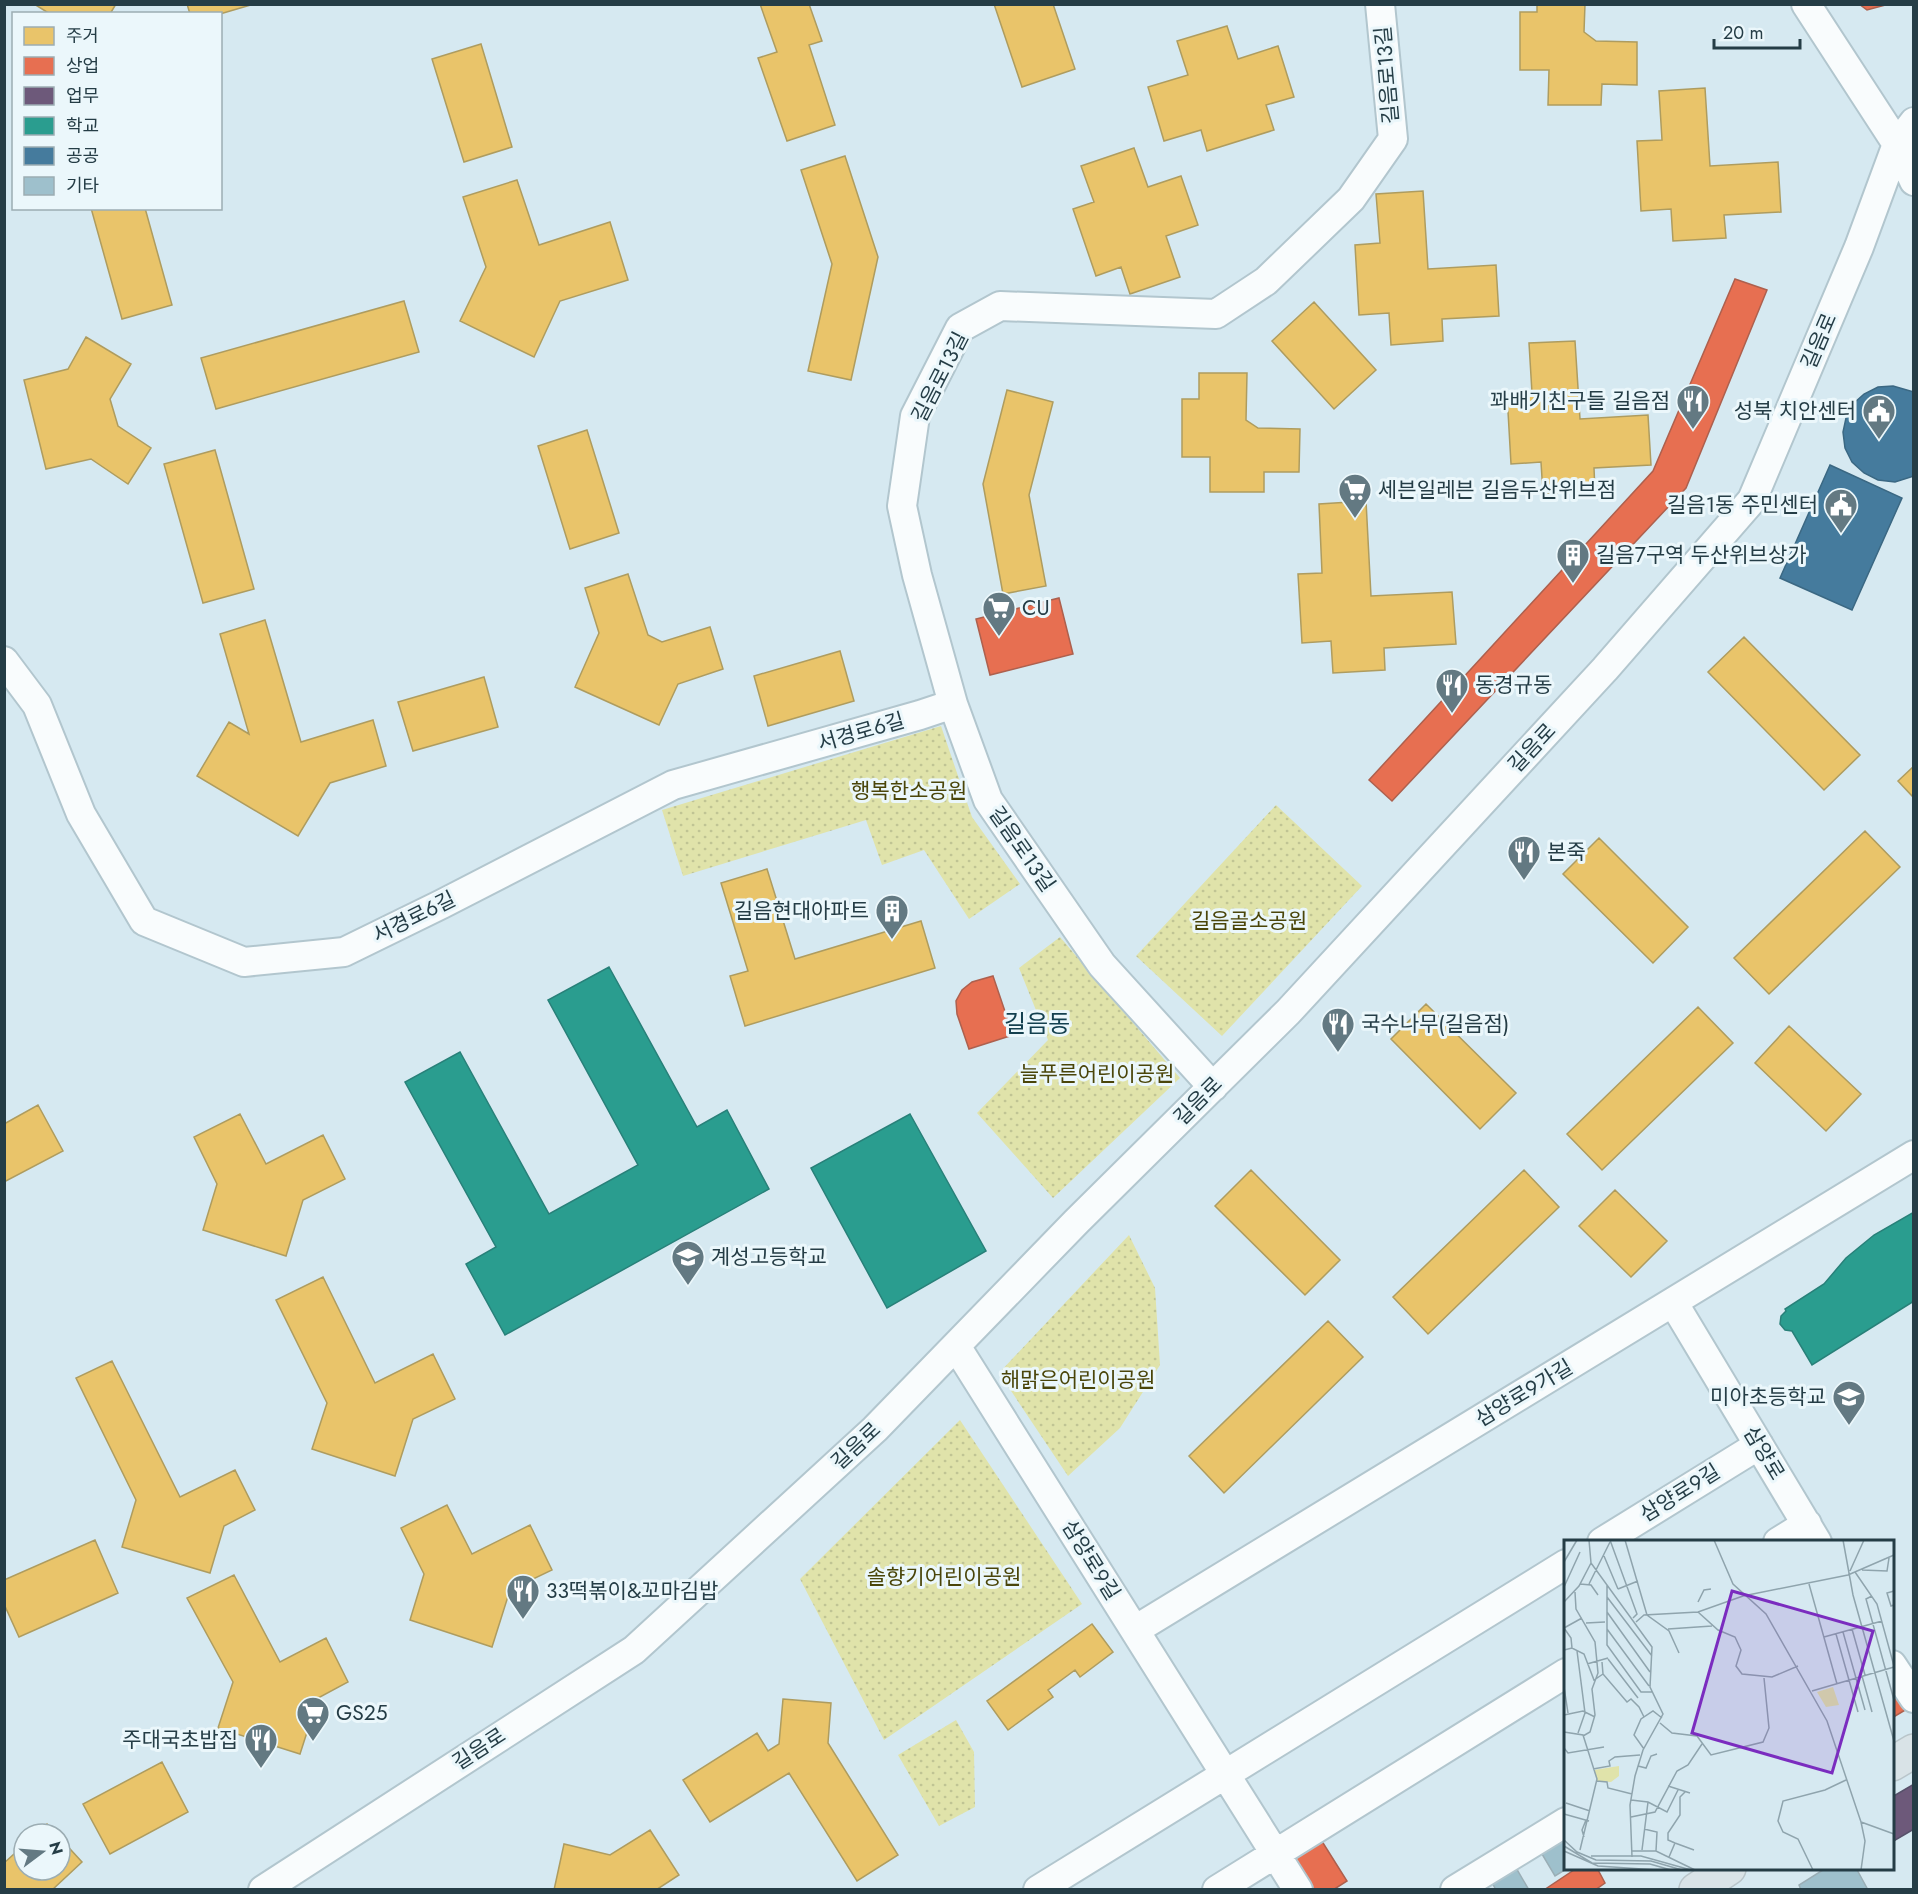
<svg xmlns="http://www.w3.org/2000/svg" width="1918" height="1894" font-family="Jost,'Noto Sans KR',sans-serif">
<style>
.green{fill:url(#green-dots)}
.homes{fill:#e9c46a;stroke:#ae9c5f;stroke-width:1.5}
.shops{fill:#e76f51;stroke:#ad604e;stroke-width:1.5}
.offices{fill:#6d597a;stroke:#57516a;stroke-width:1.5}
.schools{fill:#2a9d8f;stroke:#288079;stroke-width:1.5}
.public{fill:#457b9d;stroke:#3b6883;stroke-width:1.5}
.building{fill:#9ec0cc;stroke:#9aaeb6;stroke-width:1.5}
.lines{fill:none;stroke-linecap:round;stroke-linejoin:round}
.minor-casing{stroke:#b2c6ce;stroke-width:32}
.major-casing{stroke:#b9c5ca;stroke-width:36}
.minor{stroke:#f9fcfd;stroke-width:28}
.major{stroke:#d9e3e7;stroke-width:33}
.labels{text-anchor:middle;stroke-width:6;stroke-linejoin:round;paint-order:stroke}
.street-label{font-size:21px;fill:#253d46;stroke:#ebf7fb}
.poi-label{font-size:21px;fill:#253d46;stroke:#ebf7fb;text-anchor:start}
.park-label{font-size:21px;fill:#4a4509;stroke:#ebf7fb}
.quarter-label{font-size:24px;fill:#14404f;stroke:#ebf7fb}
.inset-road{fill:none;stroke:#8fa4ad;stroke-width:1.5}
.view{fill:#7b2cbf;fill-opacity:0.15;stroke:#7b2cbf;stroke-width:3}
.inset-edge{fill:none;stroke:#253d46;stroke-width:3}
</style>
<defs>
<pattern id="green-dots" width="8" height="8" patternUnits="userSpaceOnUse" patternTransform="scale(1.5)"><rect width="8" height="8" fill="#e0e3aa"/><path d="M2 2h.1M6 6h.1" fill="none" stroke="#c0c494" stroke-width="1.8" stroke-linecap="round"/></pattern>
</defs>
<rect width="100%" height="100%" fill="#d6e9f1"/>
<path class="green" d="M941 726 972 817 1020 884 969 919 924 850 882 865 866 820 683 876 662 810Z
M1276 805 1362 886 1222 1036 1136 956Z
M1060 937 1180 1078 1053 1198 977 1113 1048 1040 1019 968Z
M1129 1235 1155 1288 1160 1365 1120 1428 1068 1476 999 1373Z
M960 1420 1082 1604 884 1740 800 1579Z
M956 1720 974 1752 975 1807 939 1826 898 1755Z"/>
<path class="homes" d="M34 4H116L110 14H50Z
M187 4H254L220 14H190Z
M760 4H809L822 41 809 45 835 125 787 141 758 58 777 52Z
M994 4H1053L1075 69 1022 87Z
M1537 4H1585L1584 32 1596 41 1637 42V85L1602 84 1601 105H1548L1549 70H1520V12H1537Z
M1227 26 1238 59 1278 46 1294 97 1266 105 1274 130 1207 151 1201 130 1164 141 1148 87 1188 75 1177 41Z
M481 44 512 147 464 162 432 59Z
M1705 88 1710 166 1778 162 1781 212 1724 215 1726 238 1673 241 1671 209 1641 211 1637 141 1662 140 1659 91Z
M1134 148 1148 187 1181 176 1198 225 1166 236 1180 277 1130 294 1121 267 1096 276 1073 209 1094 202 1081 166Z
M845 156 878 257 851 380 808 371 832 264 801 170Z
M517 180 539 245 610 222 628 280 560 301 534 357 460 321 486 267 463 197Z
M1423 191 1428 269 1496 265 1499 316 1442 319 1443 341 1391 345 1389 313 1359 315 1355 245 1380 243 1376 194Z
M91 208H145L172 305 122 319Z
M404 301 419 352 216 409 201 358Z
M1314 302 1376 370 1334 409 1272 341Z
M86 337 131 364 110 399 118 426 151 448 128 484 91 459 46 469 24 380 68 369Z
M1575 341 1580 419 1648 415 1651 465 1594 468 1595 491 1543 494 1541 462 1511 464 1507 394 1532 393 1529 343Z
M1199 373H1247L1246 420 1258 428 1300 429 1299 472H1264V492H1210V457H1182V399H1199Z
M1007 390 1053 402 1029 495 1046 586 1003 594 983 484Z
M587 430 619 533 570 549 538 446Z
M215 450 254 589 203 603 164 464Z
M1366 501 1371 596 1452 592 1456 644 1384 648 1385 670 1333 673 1331 641 1302 643 1298 574 1322 573 1319 504Z
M628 574 648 635 662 642 710 627 723 669 678 684 659 725 575 687 599 633 585 588Z
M265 620 301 742 373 720 386 766 330 783 298 836 197 776 229 722 249 734 220 634Z
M1744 637 1860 755 1824 790 1708 672Z
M840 651 854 701 768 726 754 676Z
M484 677 498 727 413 751 398 702Z
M1914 766V798L1898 781Z
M1865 831 1900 867 1769 994 1734 958Z
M1599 838 1688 927 1653 963 1563 874Z
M767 869 795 959 921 921 935 968 745 1026 730 976 748 971 721 883Z
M1426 1004 1516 1093 1480 1129 1391 1039Z
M1698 1007 1733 1043 1602 1170 1567 1134Z
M1789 1026 1861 1094 1826 1131 1755 1063Z
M38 1105 63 1151 4 1182V1124Z
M240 1114 266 1164 323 1135 345 1179 303 1200 286 1256 203 1230 217 1184 194 1137Z
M1251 1170 1340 1260 1305 1295 1215 1206Z
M1524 1170 1559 1207 1428 1334 1393 1297Z
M1615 1190 1667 1241 1631 1277 1579 1226Z
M323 1277 375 1383 433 1354 455 1399 413 1419 395 1476 312 1449 327 1403 276 1300Z
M1328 1321 1363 1357 1224 1493 1189 1456Z
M112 1361 180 1497 235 1470 255 1510 224 1526 210 1573 122 1547 136 1500 76 1378Z
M447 1505 472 1554 530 1525 552 1570 510 1590 492 1647 410 1620 424 1574 401 1528Z
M95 1540 118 1593 19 1637 4 1604V1580Z
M234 1575 280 1662 326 1638 348 1682 318 1698 300 1754 218 1728 233 1682 187 1598Z
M1092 1624 1113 1652 1080 1677 1075 1670 1048 1690 1053 1697 1008 1730 987 1701Z
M783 1699 831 1703 828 1743 898 1855 857 1881 789 1773 710 1822 683 1780 757 1733 768 1751 779 1744Z
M162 1762 188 1812 110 1854 83 1804Z
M47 1824 56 1834H36Z
M650 1830 679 1875 656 1890H554L564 1844 610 1855Z
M60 1838 82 1862 52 1890H4V1863L24 1845V1870H60Z"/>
<path class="shops" d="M1859 4H1889L1867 10Z
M1735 279 1767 290 1686 488 1392 801 1369 780 1653 471Z
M1059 598 1073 654 990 675 976 619Z
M993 976 1013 1035 969 1049 957 1014 956 1001 962 990 972 982Z
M1892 1686 1907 1709 1892 1718Z
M1318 1835 1347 1881 1333 1890H1305L1291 1867 1297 1849Z
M1577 1868H1597L1605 1883 1595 1890H1544Z"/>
<path class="offices" d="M1914 1784V1829L1892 1842V1797Z"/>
<path class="schools" d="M609 967 697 1127 727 1110 769 1189 505 1335 466 1264 496 1247 405 1082 460 1052 549 1214 638 1165 548 1000Z
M910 1114 986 1251 887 1308 811 1168Z
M1914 1212V1301L1812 1365 1792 1331 1785 1330 1780 1324 1781 1316 1786 1311 1785 1309 1824 1284 1846 1258 1874 1235Z"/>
<path class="public" d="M1893 386 1914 392V476L1895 482 1878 480 1864 473 1852 462 1845 448 1843 432 1846 418 1853 404 1864 394 1878 387Z
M1830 465 1902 498 1852 610 1780 578Z"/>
<path class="building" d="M1566 1826V1868H1568L1555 1876 1536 1844Z
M1512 1861 1529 1890H1496L1488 1875Z
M1826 1868H1856L1868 1890H1801L1799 1885Z"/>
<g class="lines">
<defs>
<path id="minor" d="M1806 4 1897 144 1914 181
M4 661 37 705 81 814 144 921 244 962 344 952 442 904 673 785 920 715 953 704
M1213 1087 1102 965 988 800 953 704 917 575 902 506 915 416 960 328 1000 306 1216 314 1266 281 1351 199 1393 139 1380 4
M1673 1302 1817 1542
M956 1346 1298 1890
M1602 1542 1759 1445
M1778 1542 1807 1524
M1135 1630 1914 1155
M1892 1665 1914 1698
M263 1890 634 1650 875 1429 1076 1222 1288 1012 1605 669 1752 500 1859 247 1897 144 1914 122
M1038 1890 1566 1564
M1217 1890 1566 1673
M1455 1890 1566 1822"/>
<path id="major" d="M1892 1764 1914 1751
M1696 1890 1729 1868"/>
</defs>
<use href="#minor" class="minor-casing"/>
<use href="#major" class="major-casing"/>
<use href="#minor" class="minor"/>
<use href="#major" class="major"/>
</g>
<defs>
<symbol id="restaurant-pin" viewBox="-11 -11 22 30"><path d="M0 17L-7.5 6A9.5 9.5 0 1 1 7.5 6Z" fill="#637982" stroke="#ebf7fb"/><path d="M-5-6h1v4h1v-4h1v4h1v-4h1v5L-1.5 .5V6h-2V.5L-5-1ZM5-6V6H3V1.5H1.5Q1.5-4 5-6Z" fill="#fff"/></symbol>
<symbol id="civic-pin" viewBox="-11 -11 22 30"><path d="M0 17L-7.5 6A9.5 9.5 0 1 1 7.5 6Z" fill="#637982" stroke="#ebf7fb"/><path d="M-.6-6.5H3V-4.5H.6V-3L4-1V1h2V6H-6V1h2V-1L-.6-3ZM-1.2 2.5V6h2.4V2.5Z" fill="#fff"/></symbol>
<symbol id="supermarket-pin" viewBox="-11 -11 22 30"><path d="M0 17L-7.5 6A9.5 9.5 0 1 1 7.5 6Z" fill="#637982" stroke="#ebf7fb"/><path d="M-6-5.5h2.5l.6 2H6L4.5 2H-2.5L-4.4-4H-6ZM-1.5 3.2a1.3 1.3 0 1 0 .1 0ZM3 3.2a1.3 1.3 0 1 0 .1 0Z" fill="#fff"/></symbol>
<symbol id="building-pin" viewBox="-11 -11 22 30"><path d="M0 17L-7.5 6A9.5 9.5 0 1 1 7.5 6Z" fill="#637982" stroke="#ebf7fb"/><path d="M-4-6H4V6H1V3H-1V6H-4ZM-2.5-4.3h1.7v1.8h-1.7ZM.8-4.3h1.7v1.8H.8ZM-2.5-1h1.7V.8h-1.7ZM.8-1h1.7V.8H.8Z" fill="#fff"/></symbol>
<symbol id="school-pin" viewBox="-11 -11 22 30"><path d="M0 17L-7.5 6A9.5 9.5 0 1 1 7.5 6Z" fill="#637982" stroke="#ebf7fb"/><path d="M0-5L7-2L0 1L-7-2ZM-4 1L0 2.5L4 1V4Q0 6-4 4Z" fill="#fff"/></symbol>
</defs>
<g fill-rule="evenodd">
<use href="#restaurant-pin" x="1674" y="382" width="38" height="52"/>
<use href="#civic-pin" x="1860" y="392" width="38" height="52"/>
<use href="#supermarket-pin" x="1336" y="471" width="38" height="52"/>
<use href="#civic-pin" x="1822" y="486" width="38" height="52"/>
<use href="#building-pin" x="1554" y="536" width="38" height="52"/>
<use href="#supermarket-pin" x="980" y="589" width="38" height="52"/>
<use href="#restaurant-pin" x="1433" y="666" width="38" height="52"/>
<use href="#restaurant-pin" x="1505" y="833" width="38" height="52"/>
<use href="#building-pin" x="873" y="892" width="38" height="52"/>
<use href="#restaurant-pin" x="1319" y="1005" width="38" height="52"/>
<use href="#school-pin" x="669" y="1238" width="38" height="52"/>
<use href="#school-pin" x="1830" y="1378" width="38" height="52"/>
<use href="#restaurant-pin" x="504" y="1572" width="38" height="52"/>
<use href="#supermarket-pin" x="294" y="1694" width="38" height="52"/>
<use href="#restaurant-pin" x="242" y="1721" width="38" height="52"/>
</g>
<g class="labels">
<g class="street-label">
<text transform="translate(1387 75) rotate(-95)" y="7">길음로13길</text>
<text transform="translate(1819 341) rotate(-67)" y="7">길음로</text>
<text transform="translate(940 377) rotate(-63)" y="7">길음로13길</text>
<text transform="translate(861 732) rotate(-16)" y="7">서경로6길</text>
<text transform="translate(1532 748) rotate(-47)" y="7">길음로</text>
<text transform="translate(1022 849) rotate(55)" y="7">길음로13길</text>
<text transform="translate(414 917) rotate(-26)" y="7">서경로6길</text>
<text transform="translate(1198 1101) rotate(-45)" y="7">길음로</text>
<text transform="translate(1524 1393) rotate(-31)" y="7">삼양로9가길</text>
<text transform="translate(856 1446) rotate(-43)" y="7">길음로</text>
<text transform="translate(1764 1453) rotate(59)" y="7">삼양로</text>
<text transform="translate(1680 1493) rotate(-32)" y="7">삼양로9길</text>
<text transform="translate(1091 1560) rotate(58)" y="7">삼양로9길</text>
<text transform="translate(479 1749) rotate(-33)" y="7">길음로</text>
</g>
<g class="poi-label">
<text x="1670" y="408" text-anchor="end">꽈배기친구들 길음점</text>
<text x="1856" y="418" text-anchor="end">성북 치안센터</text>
<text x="1378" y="497">세븐일레븐 길음두산위브점</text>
<text x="1818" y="512" text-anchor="end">길음1동 주민센터</text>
<text x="1596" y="562">길음7구역 두산위브상가</text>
<text x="1022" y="615">CU</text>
<text x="1475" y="692">동경규동</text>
<text x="1547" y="859">본죽</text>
<text x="869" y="918" text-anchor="end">길음현대아파트</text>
<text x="1361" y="1031">국수나무(길음점)</text>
<text x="711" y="1264">계성고등학교</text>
<text x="1826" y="1404" text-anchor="end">미아초등학교</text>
<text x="546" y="1598">33떡볶이&amp;꼬마김밥</text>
<text x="336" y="1720">GS25</text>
<text x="238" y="1747" text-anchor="end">주대국초밥집</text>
</g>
<g class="park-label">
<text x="909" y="798">행복한소공원</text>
<text x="1249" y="928">길음골소공원</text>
<text x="1097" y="1081">늘푸른어린이공원</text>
<text x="1078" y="1387">해맑은어린이공원</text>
<text x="944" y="1584">솔향기어린이공원</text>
</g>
<g class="quarter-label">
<text x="1037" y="1032">길음동</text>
</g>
</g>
<g transform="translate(1564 1540)">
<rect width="330" height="330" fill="#d6e9f1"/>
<path d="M269 147 275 165 262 167 253 152ZM55 226V236L47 242 33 241 30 230Z" fill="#e0e3aa"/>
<path class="inset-road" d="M25 0 27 23 88 107 86 147 99 174 79 210 71 236 66 265 68 317M46 0 73 74 69 78M61 0 83 75 105 91 115 113M150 0 169 44 202 74 263 181 297 282 301 301 297 330M279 0 289 55 330 201M40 16 54 49M0 22 13 0M298 30 323 31 325 18M286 31 300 0M291 32 313 64 330 126M16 44 27 45 34 55M25 44 46 2M245 44 273 144M43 45V105L77 152H88M0 47 16 12M54 49 74 41M330 51 323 53 327 66 330 65M11 52 12 69 31 102 34 133 28 149 31 175 26 192 19 196M308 56 302 59 330 160M43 57 88 116M0 62 15 46 27 23M134 62 140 50 147 49M43 72 86 132M134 72 154 90 171 97 177 110 172 126 178 134 208 137 234 126M72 82 80 75 134 72 179 56 284 35 330 15M22 83 41 82M0 88 7 98 8 108M0 88 18 78M43 89 85 146M104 89 148 86M288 89 301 135M279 92 301 170M272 94 294 172M260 97 318 81M0 110 8 108 20 114 30 140 39 134M13 111 21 173 14 193M44 119 74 158M38 122 39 134 63 162 67 159 75 167 80 177M23 124 44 118M298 136 308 172M0 147 4 173M248 151 330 127M0 175 19 171 31 177M96 183 108 193 133 196 147 215 199 202 205 188 200 138M0 192 19 195 33 239 16 310M0 208 4 213 40 207M80 209 70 195 77 179 89 171 98 178M74 226 82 228 87 216 93 214M29 229 46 226 45 221 51 217 76 215M33 241 43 242 44 248 68 254M104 246 126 253M67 260 84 262 103 272 114 250M2 263 26 271M0 274 25 281M67 277 91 272 113 231 124 225 138 204M297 282 330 294M80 289 93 292 92 311M20 297 18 290 22 280M0 300 13 312 32 320 87 321 118 330M111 303 104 300V293L116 275V257L121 252M0 306 28 323 86 324 107 330M78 310 84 262M0 311 34 326 93 330M68 311H92L131 330M27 316H77L127 330M105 317 111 303 130 310M249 330 234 299 219 292 214 281 219 261 261 250 282 240"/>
<path class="view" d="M168 51 309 91 268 233 128 193Z"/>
<rect width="330" height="330" class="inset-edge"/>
</g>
<rect width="1918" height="1894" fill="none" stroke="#253d46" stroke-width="12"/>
<rect x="12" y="12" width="210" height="198" fill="#ebf7fb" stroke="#9cadb3" stroke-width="1.5"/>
<rect x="24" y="27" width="30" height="18" fill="#e9c46a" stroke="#9cadb3" stroke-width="1.5"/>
<text x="66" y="42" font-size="18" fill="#253d46">주거</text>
<rect x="24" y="57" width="30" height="18" fill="#e76f51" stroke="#9cadb3" stroke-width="1.5"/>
<text x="66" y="72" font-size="18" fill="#253d46">상업</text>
<rect x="24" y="87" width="30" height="18" fill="#6d597a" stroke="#9cadb3" stroke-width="1.5"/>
<text x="66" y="102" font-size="18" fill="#253d46">업무</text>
<rect x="24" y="117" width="30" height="18" fill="#2a9d8f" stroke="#9cadb3" stroke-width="1.5"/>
<text x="66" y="132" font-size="18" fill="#253d46">학교</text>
<rect x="24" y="147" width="30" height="18" fill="#457b9d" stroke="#9cadb3" stroke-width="1.5"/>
<text x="66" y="162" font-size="18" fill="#253d46">공공</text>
<rect x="24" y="177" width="30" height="18" fill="#9ec0cc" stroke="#9cadb3" stroke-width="1.5"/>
<text x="66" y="192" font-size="18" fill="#253d46">기타</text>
<g transform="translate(42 1852) rotate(74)"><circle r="28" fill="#ebf7fb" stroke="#9cadb3" stroke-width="1.5"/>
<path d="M0-4.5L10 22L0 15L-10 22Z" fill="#637982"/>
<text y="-9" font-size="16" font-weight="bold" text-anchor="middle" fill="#253d46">N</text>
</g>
<path d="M1714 39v9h86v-9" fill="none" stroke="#253d46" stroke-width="3"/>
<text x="1723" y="39" font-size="18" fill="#253d46" stroke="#ebf7fb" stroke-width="4.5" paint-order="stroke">20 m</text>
</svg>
